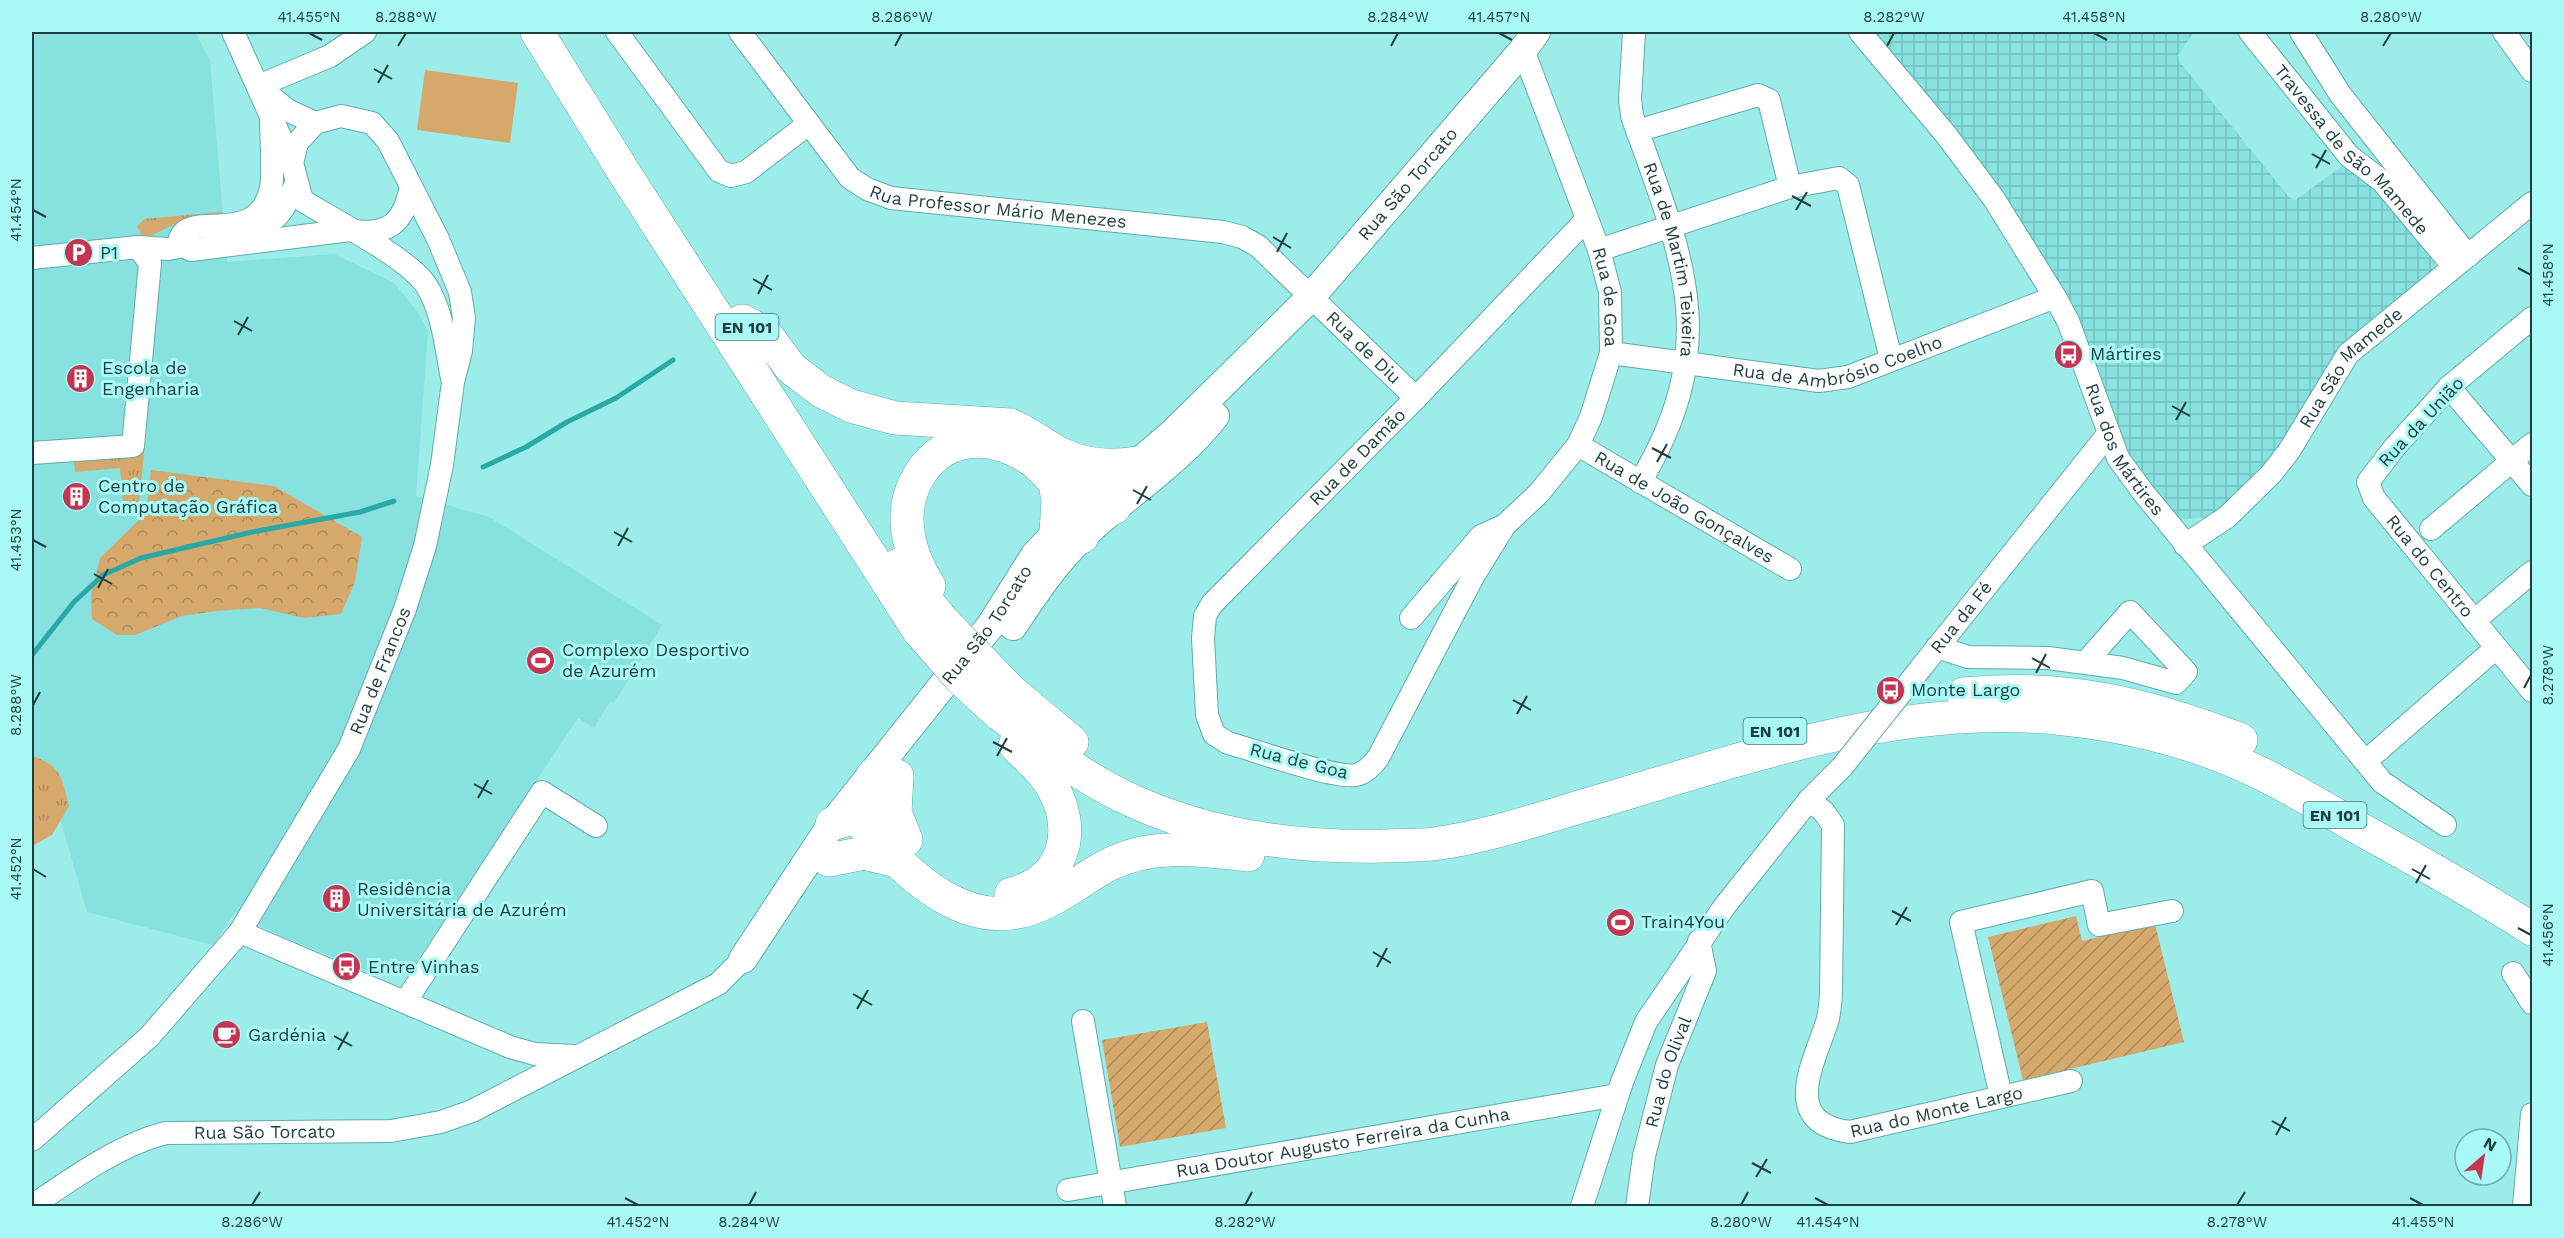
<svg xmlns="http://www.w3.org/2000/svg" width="2564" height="1238" font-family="'Work Sans',sans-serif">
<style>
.built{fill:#86e1df}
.industrial{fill:url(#industrial-grid)}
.grass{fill:url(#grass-tufts)}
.forest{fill:url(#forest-crowns)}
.park{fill:#d5a96c}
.garden{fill:url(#garden-furrows)}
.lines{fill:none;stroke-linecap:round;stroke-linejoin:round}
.stream{stroke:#28a8a6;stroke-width:5}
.minor-casing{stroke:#5eadac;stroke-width:24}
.major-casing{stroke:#5eadac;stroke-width:30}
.highway-casing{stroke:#5eadac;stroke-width:34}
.minor{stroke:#fff;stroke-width:22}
.major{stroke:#fff;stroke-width:28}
.highway{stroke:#fff;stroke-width:33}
.minor-bridge-casing{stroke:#5eadac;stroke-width:24;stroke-linecap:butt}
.highway-bridge-casing{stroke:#5eadac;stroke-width:34;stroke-linecap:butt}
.minor-bridge{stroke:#fff;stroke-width:22}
.highway-bridge{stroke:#fff;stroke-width:33}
.ticks{fill:none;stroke:#1e3f3f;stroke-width:2}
.labels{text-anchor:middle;stroke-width:6;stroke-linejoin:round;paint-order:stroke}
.shield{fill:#a9f9f7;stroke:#487776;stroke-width:1.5}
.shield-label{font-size:16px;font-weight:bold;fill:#1e3f3f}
.street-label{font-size:18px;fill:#1e3f3f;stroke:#a9f9f7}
.poi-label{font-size:18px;fill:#1e3f3f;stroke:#a9f9f7;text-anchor:start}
.neatline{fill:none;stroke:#1e3f3f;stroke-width:2}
.ticks-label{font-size:15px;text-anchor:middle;fill:#1e3f3f}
</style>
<defs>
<pattern id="industrial-grid" width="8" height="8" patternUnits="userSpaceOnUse" patternTransform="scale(1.5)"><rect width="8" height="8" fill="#86e1df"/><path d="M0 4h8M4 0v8" fill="none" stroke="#73c2c0"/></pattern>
<pattern id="grass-tufts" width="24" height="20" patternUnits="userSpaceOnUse" patternTransform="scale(1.5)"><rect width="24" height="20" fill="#d5a96c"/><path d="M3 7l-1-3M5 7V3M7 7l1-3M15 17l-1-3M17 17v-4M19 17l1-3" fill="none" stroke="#ac8b5a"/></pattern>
<pattern id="forest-crowns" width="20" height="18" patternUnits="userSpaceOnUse" patternTransform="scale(1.5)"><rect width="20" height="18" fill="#d5a96c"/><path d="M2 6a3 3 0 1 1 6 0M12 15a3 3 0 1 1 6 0" fill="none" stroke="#ac8b5a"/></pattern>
<pattern id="garden-furrows" width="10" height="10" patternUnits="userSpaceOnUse" patternTransform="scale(1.5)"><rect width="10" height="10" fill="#d5a96c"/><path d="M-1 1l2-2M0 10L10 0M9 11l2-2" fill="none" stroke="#ac8b5a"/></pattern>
</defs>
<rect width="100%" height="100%" fill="#9cecea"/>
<path class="built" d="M32 32H195L210 61 227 262 334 254 394 283 417 311 428 331 416 496 489 517 662 625 614 703 610 701 594 728 578 718 414 966 407 971 376 974 278 935 235 912 213 945 87 912 58 811 32 795Z"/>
<path class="industrial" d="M1872 32H2194L2178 55 2179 61 2289 197 2295 200 2347 163 2378 189 2431 256 2435 265 2434 271 2346 345 2278 456 2211 517 2175 520 2134 468 2088 342 2067 295 2033 242Z"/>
<path class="grass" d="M220 212 224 213 184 220 148 237 142 235 137 227 144 219Z
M139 442 145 443 138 514 124 516 120 468 75 472 74 461 133 457Z
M32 756C61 765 62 778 69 806L52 835 32 846Z"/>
<path class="forest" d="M151 470 274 486 362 537 355 582 341 614 304 618 260 608 216 611 182 616 135 635H117L92 619 91 595 100 558 146 513Z"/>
<path class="park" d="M425 70 518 83 510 143 417 130Z"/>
<path class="garden" d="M2076 916 2082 941 2155 924 2184 1042 2023 1080 1988 937Z
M1207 1022 1226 1128 1120 1147 1102 1040Z"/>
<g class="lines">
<path class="stream" d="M483 467 526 447 567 422 616 398 673 360
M32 655 74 602 103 575 141 558 252 532 360 512 394 501"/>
<defs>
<g id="minor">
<path d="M233 32 292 163 302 200C333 220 407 257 426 285 443 311 446 349 452 378"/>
<path d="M617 32 719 171 731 176 746 172 807 125"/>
<path id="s1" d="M740 32 850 178 867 189 891 198 1223 232 1242 237 1258 246 1416 398"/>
<path id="s2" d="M1634 32 1630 99 1632 116C1682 256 1724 343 1640 482"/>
<path id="s3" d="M1860 32 1947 136 1994 199 2055 297 2068 321 2118 458 2142 491 2382 782 2445 825"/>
<path id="s4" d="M2250 32 2349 156 2382 181 2454 267"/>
<path d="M2301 32 2340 94 2468 256"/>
<path d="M2504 32 2532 71"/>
<path id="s5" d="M1523 50 1599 250 1610 292 1611 353 1591 417 1578 445 1539 493 1505 525 1474 575 1378 758C1372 765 1366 773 1356 775 1334 779 1254 750 1228 743L1214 734 1207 715 1203 638 1205 616 1212 604 1416 398 1586 220"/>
<path d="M258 86 330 56 365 32"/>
<path d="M259 87 287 110 315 123"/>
<path d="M271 119C271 137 274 172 271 188 257 249 191 210 180 238L184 246 191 250 350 230C388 237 404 223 411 186"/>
<path d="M1637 131 1758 95 1769 100 1790 187"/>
<path d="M242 225C278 227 281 213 296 184"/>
<path d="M1599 250 1790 187 1839 178 1848 185 1891 359"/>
<path d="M32 258 138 247 168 249 184 246"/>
<path id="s6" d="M2532 318 2449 387 2394 448 2368 482 2374 498 2532 691"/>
<path id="s7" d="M1611 353 1819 381 1848 377 2055 297"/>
<path d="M2449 387 2532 485"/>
<path id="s8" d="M1578 445 1790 569"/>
<path d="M32 453 133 446 150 263 138 247"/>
<path d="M2431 529 2532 444"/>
<path id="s9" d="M2185 545 2227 517 2271 474 2289 451 2348 354 2532 203"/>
<path d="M1411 618 1481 536 1501 527"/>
<path d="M2474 621 2532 572"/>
<path d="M1937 647 1968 657 2048 658 2123 668 2176 683 2186 672 2130 612 2085 663"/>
<path id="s10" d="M1920 669 2109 433"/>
<path d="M2366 761 2496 648"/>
<path id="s11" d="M1809 800 1824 812 1833 825 1831 994C1830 1003 1830 1013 1827 1022 1814 1063 1779 1123 1850 1132L2071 1081"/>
<path d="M240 932 510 1047 535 1054 574 1056"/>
<path d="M2513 973 2532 1003"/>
<path d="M406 1001 542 792 596 826"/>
<path d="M1083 1021 1115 1206"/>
<path d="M2001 1096 1961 922 2092 891 2099 925 2172 911"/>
<path id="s12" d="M32 1140 149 1037 240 932 349 749 405 609 425 546 442 465 453 382 461 351 464 318 460 292 438 239 388 141 372 123 341 116 315 123 297 143 292 163"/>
<path id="s13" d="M1068 1190 1617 1095"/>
<path id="s14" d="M32 1206C70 1180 120 1144 166 1133L391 1131 441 1122 472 1111 718 984 743 959"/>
<path d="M1582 1206 1622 1082 1646 1022 1724 907 1809 800 1842 767"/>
<path id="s15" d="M1637 1206 1644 1156 1667 1065 1705 971 1699 941"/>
<path d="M2524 1206 2532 1114"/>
</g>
<g id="major">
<path d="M1013 626C1034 594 1055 563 1083 536 1126 495 1178 463 1215 416"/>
<path id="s16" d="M743 959 832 824 991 625 1035 555 1056 533 1173 433 1310 298 1523 50 1536 32"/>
</g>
<path id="highway" d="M537 32 625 174 919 631
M742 321 765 333 791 368 821 391 851 406 895 418 1010 425C1030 433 1044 446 1063 455 1087 467 1112 467 1137 463
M1055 482 1058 501 1056 533
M1082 537 1090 503 1084 483
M898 565 942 620
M929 586C910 556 899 519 914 485 938 432 995 430 1037 464 1050 476 1062 493 1078 501 1089 505 1103 506 1114 508
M1011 691 1072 742
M1963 694C2064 684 2148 704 2241 740
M998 713C1037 742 1076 773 1120 795 1203 836 1293 848 1383 846 1400 845 1417 846 1433 844 1481 838 1529 822 1576 808 1737 762 1895 700 2065 719 2132 726 2201 744 2262 774 2296 791 2329 811 2362 830 2420 862 2477 894 2532 929
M873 775C868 792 857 815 868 832 873 839 882 846 888 852 920 884 962 919 1011 913 1048 909 1076 882 1108 865 1152 842 1201 850 1248 855
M897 776 895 812 906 840
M832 824C851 818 865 813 883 825
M829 860 864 853 897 861
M1011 894C1064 881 1078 832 1052 786 1042 770 1028 758 1015 745"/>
</defs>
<use href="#minor" class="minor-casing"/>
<use href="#major" class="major-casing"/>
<use href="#highway" class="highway-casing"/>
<use href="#minor" class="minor"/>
<use href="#major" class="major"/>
<use href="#highway" class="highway"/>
<defs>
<path id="minor-bridge" d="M1842 767 1920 669"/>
<path id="highway-bridge" d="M942 620 1011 691
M919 631 960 678 998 713"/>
</defs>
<use href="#minor-bridge" class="minor-bridge-casing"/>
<use href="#highway-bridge" class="highway-bridge-casing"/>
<use href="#minor-bridge" class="minor-bridge"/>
<use href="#highway-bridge" class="highway-bridge"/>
</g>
<path class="ticks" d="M309 33 322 40M1499 33 1512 40M2094 33 2107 40M398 46 406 33M895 46 902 33M1391 46 1398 33M1887 46 1894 33M2383 46 2391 33M374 69 392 79M378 83 388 65M2312 154 2330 164M2316 168 2326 150M1792 196 1811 206M33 210 46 217M1796 210 1807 192M1273 237 1291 248M1277 252 1287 233M2518 268 2531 275M753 279 772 290M758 294 768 275M234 321 252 331M238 335 248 317M2172 406 2190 416M2176 420 2186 402M1652 448 1671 458M1657 462 1667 444M1133 490 1151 500M1137 504 1147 486M614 532 632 542M33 540 46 547M618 546 628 528M94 574 112 584M98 588 108 569M2032 658 2050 668M2036 673 2046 654M2524 688 2531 675M1513 700 1531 710M33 705 40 692M1517 714 1527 696M993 742 1012 752M997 756 1007 738M474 784 492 794M478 798 488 780M33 869 46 877M2412 869 2430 879M2416 883 2426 865M1892 911 1911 921M1896 925 1907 907M2518 928 2531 935M1373 952 1391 963M1377 967 1387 948M853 994 872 1005M857 1009 868 990M334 1036 352 1046M338 1050 348 1032M2272 1121 2290 1131M2276 1135 2286 1117M1752 1163 1771 1173M1756 1177 1767 1159M625 1198 638 1205M1815 1198 1828 1205M2410 1198 2423 1205M252 1205 260 1192M749 1205 756 1192M1245 1205 1252 1192M1741 1205 1748 1192M2237 1205 2245 1192"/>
<defs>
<symbol id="parking-disc" viewBox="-11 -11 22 22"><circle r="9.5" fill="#c53552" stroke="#a9f9f7"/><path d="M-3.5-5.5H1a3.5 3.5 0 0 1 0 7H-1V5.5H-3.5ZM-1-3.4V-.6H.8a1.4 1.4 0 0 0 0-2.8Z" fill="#fff"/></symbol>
<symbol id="bus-disc" viewBox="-11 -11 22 22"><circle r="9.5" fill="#c53552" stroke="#a9f9f7"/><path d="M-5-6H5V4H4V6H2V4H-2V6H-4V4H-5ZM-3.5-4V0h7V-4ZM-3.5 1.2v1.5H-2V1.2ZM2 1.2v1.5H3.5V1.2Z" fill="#fff"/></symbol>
<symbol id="building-disc" viewBox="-11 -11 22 22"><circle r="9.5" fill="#c53552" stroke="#a9f9f7"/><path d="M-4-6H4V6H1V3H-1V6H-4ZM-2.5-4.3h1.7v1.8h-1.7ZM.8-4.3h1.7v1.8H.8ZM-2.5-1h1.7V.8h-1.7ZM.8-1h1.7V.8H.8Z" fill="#fff"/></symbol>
<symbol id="stadium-disc" viewBox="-11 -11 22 22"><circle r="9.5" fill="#c53552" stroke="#a9f9f7"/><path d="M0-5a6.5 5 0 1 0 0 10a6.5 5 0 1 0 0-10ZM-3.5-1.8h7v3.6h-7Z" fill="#fff"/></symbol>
<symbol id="cafe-disc" viewBox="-11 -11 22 22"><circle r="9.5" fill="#c53552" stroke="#a9f9f7"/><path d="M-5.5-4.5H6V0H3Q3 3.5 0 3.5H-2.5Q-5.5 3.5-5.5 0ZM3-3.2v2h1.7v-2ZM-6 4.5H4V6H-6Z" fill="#fff"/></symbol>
</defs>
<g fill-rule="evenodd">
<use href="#parking-disc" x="62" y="236" width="33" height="33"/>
<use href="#bus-disc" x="2052" y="338" width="33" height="33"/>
<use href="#building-disc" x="64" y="362" width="33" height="33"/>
<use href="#building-disc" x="60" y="480" width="33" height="33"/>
<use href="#stadium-disc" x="524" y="644" width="33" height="33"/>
<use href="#bus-disc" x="1874" y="674" width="33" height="33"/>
<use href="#building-disc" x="320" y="882" width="33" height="33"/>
<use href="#stadium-disc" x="1604" y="906" width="33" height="33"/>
<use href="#bus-disc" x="330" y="950" width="33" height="33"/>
<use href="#cafe-disc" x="210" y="1018" width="33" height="33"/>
</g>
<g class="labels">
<g class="shield">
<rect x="715.5" y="314" width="63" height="26" rx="4.5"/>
<rect x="1743.5" y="718" width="63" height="26" rx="4.5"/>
<rect x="2303.5" y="802" width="63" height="26" rx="4.5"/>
</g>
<g class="shield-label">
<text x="747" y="333">EN 101</text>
<text x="1775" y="737">EN 101</text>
<text x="2335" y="821">EN 101</text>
</g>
<g class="street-label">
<text dy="6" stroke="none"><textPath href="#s4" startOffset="156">Travessa de São Mamede</textPath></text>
<text dy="6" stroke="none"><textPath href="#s16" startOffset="1026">Rua São Torcato</textPath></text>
<text dy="6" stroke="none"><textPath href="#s1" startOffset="336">Rua Professor Mário Menezes</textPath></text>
<text dy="6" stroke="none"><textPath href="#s2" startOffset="234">Rua de Martim Teixeira</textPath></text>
<text dy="6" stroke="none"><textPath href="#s5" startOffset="262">Rua de Goa</textPath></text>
<text dy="6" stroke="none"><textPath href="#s1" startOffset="747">Rua de Diu</textPath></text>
<text dy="6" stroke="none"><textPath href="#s7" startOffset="231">Rua de Ambrósio Coelho</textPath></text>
<text dy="6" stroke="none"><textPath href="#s9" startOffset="246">Rua São Mamede</textPath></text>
<text transform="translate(2421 422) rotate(-47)" y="6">Rua da União</text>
<text dy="6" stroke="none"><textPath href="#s3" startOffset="498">Rua dos Mártires</textPath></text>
<text dy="6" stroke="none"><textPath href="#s5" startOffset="1308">Rua de Damão</textPath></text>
<text dy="6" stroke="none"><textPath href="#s8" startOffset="123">Rua de João Gonçalves</textPath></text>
<text dy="6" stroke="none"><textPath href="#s6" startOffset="338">Rua do Centro</textPath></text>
<text dy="6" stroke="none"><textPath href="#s10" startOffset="66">Rua da Fé</textPath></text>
<text dy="6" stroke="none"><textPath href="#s16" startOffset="414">Rua São Torcato</textPath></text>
<text dy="6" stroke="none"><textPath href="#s12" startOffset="592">Rua de Francos</textPath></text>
<text transform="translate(1299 761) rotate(14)" y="6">Rua de Goa</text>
<text dy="6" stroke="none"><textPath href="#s15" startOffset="138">Rua do Olival</textPath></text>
<text dy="6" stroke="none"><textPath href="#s11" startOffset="460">Rua do Monte Largo</textPath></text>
<text dy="6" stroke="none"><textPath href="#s14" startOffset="252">Rua São Torcato</textPath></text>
<text dy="6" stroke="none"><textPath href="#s13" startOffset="279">Rua Doutor Augusto Ferreira da Cunha</textPath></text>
</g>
<g class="poi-label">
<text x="100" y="259">P1</text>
<text x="2090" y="360">Mártires</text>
<text x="102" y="374">Escola de<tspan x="102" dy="21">Engenharia</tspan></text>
<text x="98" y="492">Centro de<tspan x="98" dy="21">Computação Gráfica</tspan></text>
<text x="562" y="656">Complexo Desportivo<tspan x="562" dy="21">de Azurém</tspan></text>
<text x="1911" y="696">Monte Largo</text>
<text x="357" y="895">Residência<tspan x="357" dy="21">Universitária de Azurém</tspan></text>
<text x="1641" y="928">Train4You</text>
<text x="368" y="973">Entre Vinhas</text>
<text x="248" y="1041">Gardénia</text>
</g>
</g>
<rect width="2564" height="1238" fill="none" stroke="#a9f9f7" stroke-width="66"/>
<g transform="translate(2483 1157) rotate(29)"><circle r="28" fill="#a9f9f7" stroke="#71afad" stroke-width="1.5"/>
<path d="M0-4.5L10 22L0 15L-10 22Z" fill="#c53552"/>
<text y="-9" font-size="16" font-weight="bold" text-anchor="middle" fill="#1e3f3f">N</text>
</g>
<rect x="33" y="33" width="2498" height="1172" class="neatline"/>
<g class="ticks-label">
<text x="309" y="22">41.455°N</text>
<text x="406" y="22">8.288°W</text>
<text x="902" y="22">8.286°W</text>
<text x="1398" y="22">8.284°W</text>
<text x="1499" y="22">41.457°N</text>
<text x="1894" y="22">8.282°W</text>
<text x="2094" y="22">41.458°N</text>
<text x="2391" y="22">8.280°W</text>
<text transform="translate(16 210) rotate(-90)" y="5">41.454°N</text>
<text transform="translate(2548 275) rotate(-90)" y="5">41.458°N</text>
<text transform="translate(16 540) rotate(-90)" y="5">41.453°N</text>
<text transform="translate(2548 675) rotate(-90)" y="5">8.278°W</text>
<text transform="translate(16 705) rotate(-90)" y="5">8.288°W</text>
<text transform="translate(16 869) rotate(-90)" y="5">41.452°N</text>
<text transform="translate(2548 935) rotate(-90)" y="5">41.456°N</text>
<text x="252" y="1227">8.286°W</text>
<text x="638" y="1227">41.452°N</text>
<text x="749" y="1227">8.284°W</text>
<text x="1245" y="1227">8.282°W</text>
<text x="1741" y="1227">8.280°W</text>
<text x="1828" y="1227">41.454°N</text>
<text x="2237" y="1227">8.278°W</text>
<text x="2423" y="1227">41.455°N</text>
</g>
</svg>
